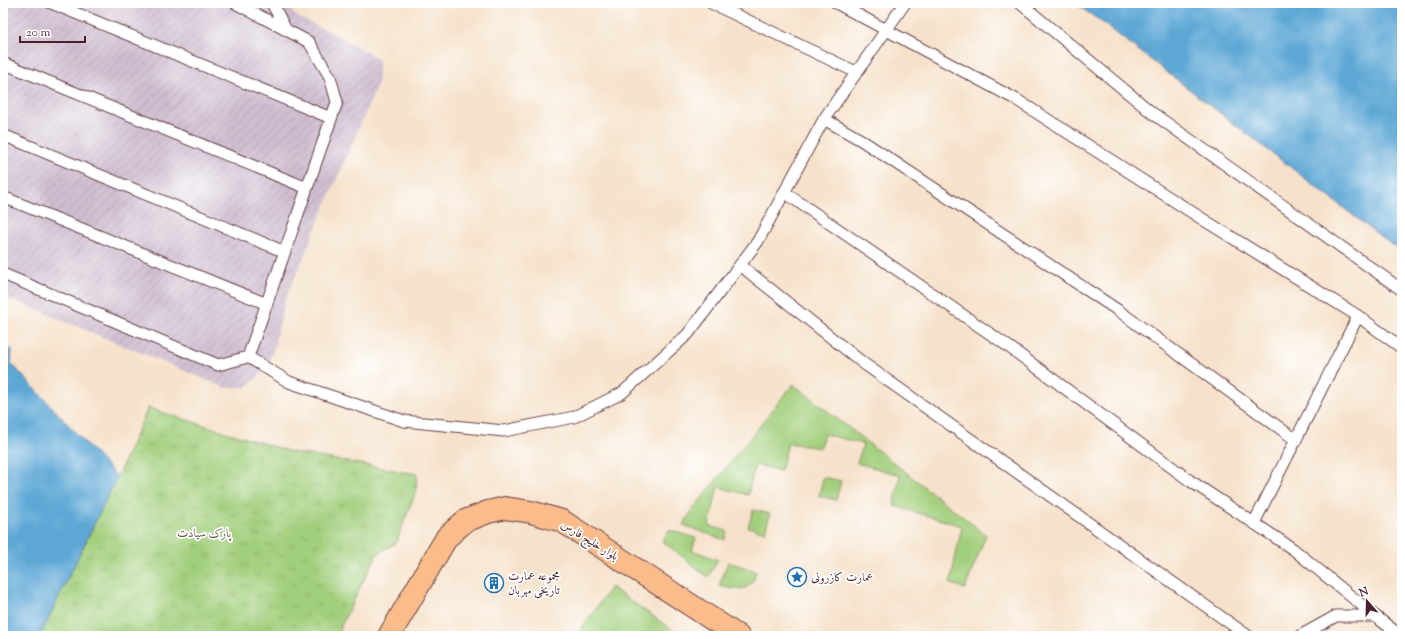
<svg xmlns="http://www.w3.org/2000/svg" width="1405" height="639" font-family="'Sorts Mill Goudy',Amiri,serif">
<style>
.industrial{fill:url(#industrial-furrows)}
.green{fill:#a2cf7c;stroke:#767754}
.park{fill:url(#park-tufts);stroke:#767754}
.water{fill:#5da7d5;stroke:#546380}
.pier{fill:#f6e2ca}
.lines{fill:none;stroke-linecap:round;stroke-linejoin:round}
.lane-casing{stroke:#643c43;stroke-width:13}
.primary-casing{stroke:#643c43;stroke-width:24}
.lane{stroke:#fff;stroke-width:11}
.primary{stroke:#fabc8b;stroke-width:22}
.labels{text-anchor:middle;stroke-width:3.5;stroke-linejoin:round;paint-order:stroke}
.park-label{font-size:12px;fill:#645443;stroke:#fff}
.street-label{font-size:12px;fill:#4a1f2b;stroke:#fff}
.poi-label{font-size:12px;fill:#4a1f2b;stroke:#fff;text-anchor:start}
</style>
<defs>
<pattern id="industrial-furrows" width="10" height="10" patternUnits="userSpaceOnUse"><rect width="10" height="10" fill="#cfbdcf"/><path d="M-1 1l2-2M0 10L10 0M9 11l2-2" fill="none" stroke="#b3a2b2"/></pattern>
<pattern id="park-tufts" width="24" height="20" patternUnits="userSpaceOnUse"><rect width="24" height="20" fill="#a2cf7c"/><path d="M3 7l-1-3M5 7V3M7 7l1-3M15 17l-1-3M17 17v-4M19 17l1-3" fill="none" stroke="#8db16b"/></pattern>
</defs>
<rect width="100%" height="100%" fill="#fff"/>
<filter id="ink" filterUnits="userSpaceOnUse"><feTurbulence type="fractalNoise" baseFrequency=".025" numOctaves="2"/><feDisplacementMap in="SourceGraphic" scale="8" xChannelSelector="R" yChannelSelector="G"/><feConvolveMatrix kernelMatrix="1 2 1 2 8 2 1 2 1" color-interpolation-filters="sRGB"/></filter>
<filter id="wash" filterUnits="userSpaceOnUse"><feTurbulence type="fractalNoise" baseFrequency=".012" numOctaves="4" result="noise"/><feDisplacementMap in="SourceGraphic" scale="16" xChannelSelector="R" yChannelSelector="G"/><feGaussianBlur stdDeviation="0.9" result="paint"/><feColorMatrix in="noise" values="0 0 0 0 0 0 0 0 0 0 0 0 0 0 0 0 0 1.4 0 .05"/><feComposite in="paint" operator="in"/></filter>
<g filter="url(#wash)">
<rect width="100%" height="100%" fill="#f6e2ca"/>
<path class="industrial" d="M3 3H285L296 16 336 35 378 59V83L285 300 274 347 267 368 247 387 226 388 3 296Z"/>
<path class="green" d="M793 384 986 535 965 589 950 583 962 526 894 506 900 475 857 463 863 444 824 434 820 448 788 443 781 471 755 465 748 495 718 487 709 526 727 531 725 540 683 525 694 508Z
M823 477 841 481 836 500 819 496Z
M753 510 770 514 765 532 748 527Z
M669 530 696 538 692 550 718 560 708 577 662 541Z
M728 562 756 571C751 594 738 590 719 586Z
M611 587 681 636H576Z"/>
<path class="park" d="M148 408 291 452 417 474 416 491 396 543 377 554 336 636H40L117 477Z"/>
<path class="water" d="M1074 3H1402V250L1389 243 1099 20Z
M3 324 14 328 11 363 117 477 40 636H3Z"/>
<path class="pier" d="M3 322 16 327 14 350 3 345Z"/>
</g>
<g filter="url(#ink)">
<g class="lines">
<defs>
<path id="lane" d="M51 3 331 118
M235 3 309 42 330 77 337 102 248 357 289 382 404 421 504 431 574 417 622 393 688 334 758 241 824 119 905 3
M272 3 286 30
M711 3 856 72
M836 3 1017 100 1204 220 1358 316 1402 348
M1020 3 1151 112 1402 290
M3 63 307 188
M824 119 861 140 1119 311 1296 440
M3 135 285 252
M784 192 1005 344 1189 480 1293 549 1375 616
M3 197 267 304
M740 265 863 363 1248 636
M3 274 218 365 248 357
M1254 523 1358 316
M1300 636 1336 616H1375L1401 636"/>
<path id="primary" d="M389 636 447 537 465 521 488 512 505 508 531 512 562 521 738 636"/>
</defs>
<use href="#lane" class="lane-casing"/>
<use href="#primary" class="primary-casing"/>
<use href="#lane" class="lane"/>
<use href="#primary" class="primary"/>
</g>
</g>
<defs>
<symbol id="sight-ring" viewBox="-11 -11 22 22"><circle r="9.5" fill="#fff" stroke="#1f6fb2" stroke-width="1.5"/><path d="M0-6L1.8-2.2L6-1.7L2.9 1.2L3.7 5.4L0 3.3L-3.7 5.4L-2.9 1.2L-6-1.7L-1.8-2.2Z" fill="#1f6fb2"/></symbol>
<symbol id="building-ring" viewBox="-11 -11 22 22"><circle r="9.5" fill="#fff" stroke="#1f6fb2" stroke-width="1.5"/><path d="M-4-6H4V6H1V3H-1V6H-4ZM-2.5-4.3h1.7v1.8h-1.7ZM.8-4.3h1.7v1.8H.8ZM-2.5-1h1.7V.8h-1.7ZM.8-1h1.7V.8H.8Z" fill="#1f6fb2"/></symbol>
</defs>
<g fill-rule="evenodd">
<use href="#sight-ring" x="786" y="566" width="22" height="22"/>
<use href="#building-ring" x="483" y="572" width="22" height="22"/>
</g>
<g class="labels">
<g class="park-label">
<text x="204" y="537">پارک سیادت</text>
</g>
<g class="street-label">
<text transform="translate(590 540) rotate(32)" y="4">بلوار خلیج فارس</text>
</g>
<g class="poi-label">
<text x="508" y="580">مجموعه عمارت<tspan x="508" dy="14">تاریخی مهربان</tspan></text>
<text x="811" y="581">عمارت کازرونی</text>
</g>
</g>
<rect width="1405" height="639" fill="none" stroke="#fff" stroke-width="16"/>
<g transform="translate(1367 601) rotate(340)" stroke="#ffffff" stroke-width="3" paint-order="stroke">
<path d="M0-3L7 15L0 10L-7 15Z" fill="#4a1f2b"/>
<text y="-6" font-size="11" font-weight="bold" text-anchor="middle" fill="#4a1f2b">N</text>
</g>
<path d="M20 36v6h65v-6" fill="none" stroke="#4a1f2b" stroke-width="2"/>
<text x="26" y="36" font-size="12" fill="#4a1f2b" stroke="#ffffff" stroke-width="3" paint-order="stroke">20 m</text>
</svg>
